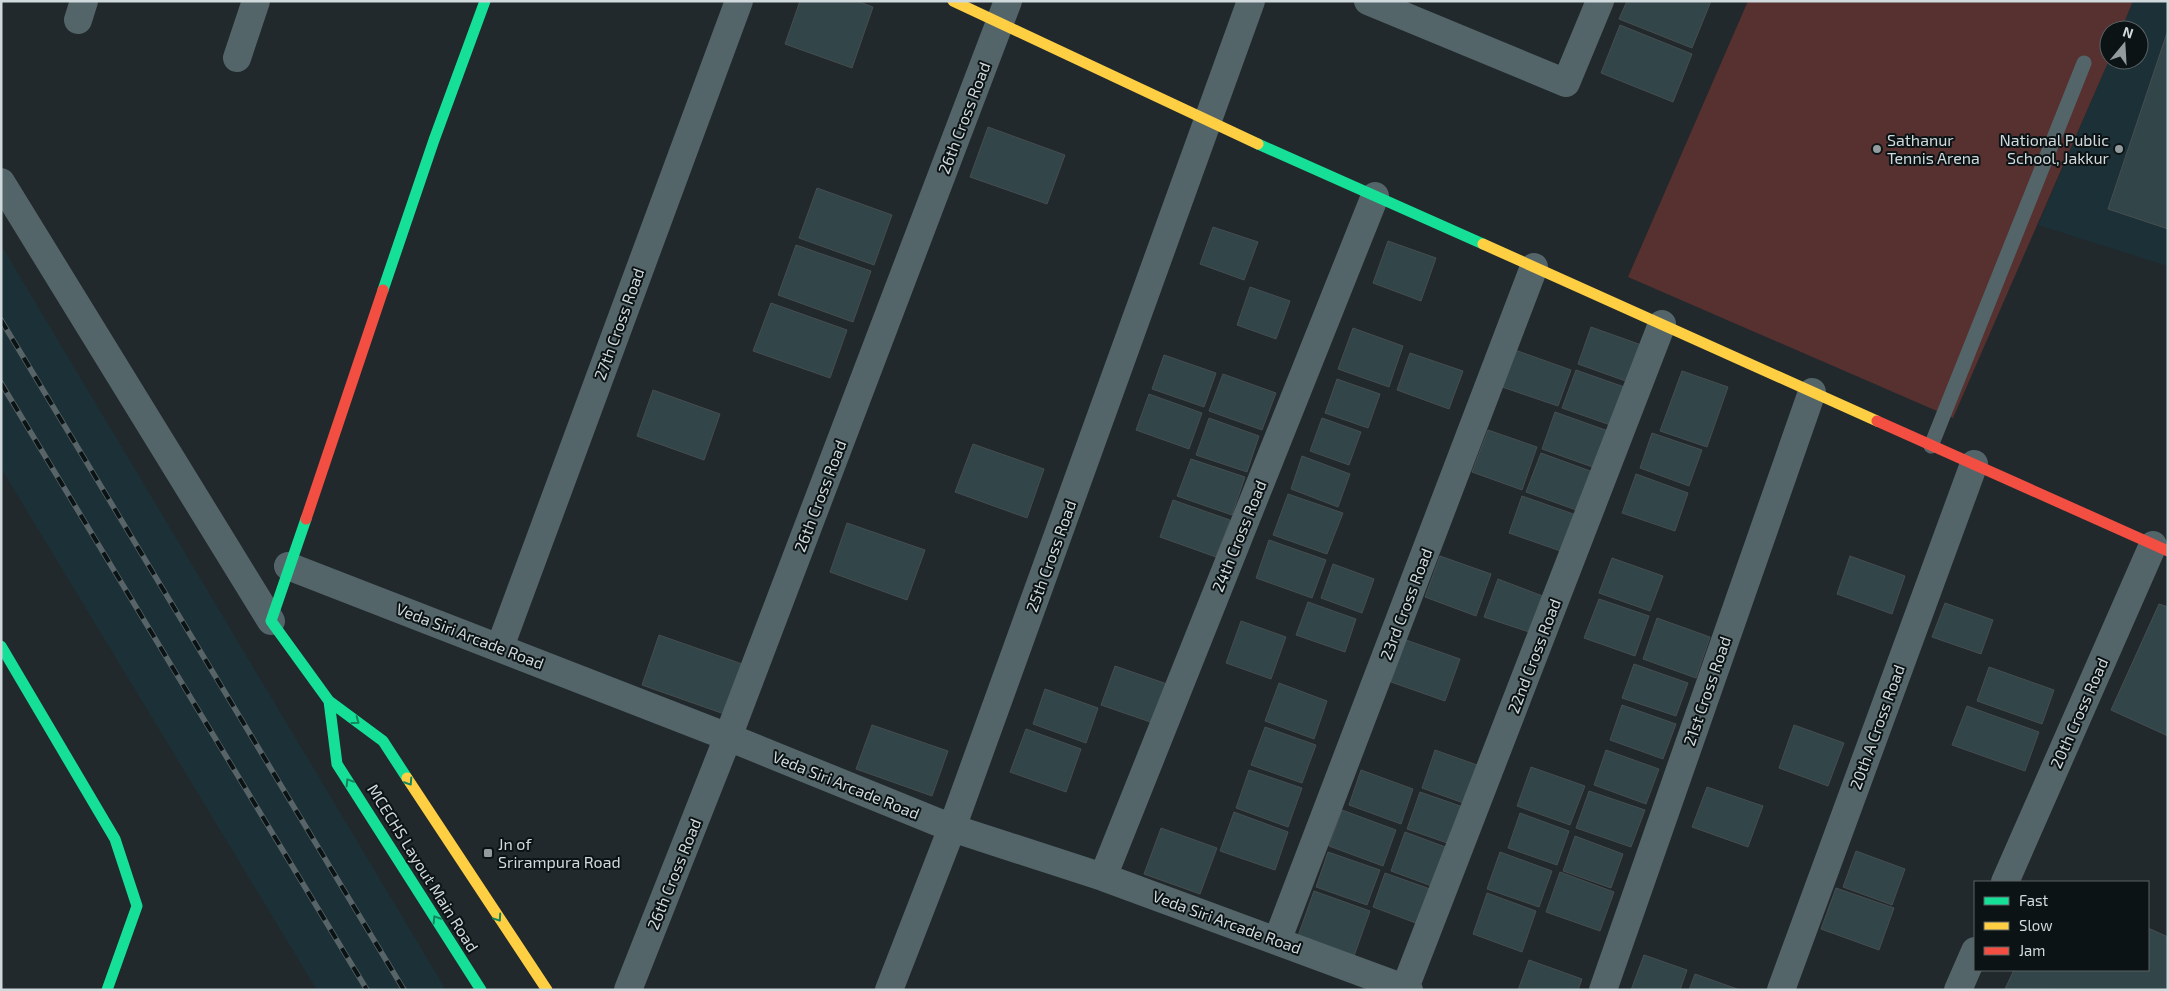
<svg xmlns="http://www.w3.org/2000/svg" width="2169" height="991" font-family="'Exo 2',sans-serif">
<style>
.built{fill:#1c3137}
.green{fill:#573030}
.building{fill:#324549;stroke:#464d50}
.lines{fill:none;stroke-linecap:round;stroke-linejoin:round}
.lane{stroke:#54656a;stroke-width:15}
.street{stroke:#54656a;stroke-width:28}
.fast{stroke:#16e098;stroke-width:11}
.slow{stroke:#ffcf43;stroke-width:11}
.jam{stroke:#f24e42;stroke-width:11}
.rail-casing{stroke:#586467;stroke-width:5.5}
.rail{stroke:#0c1315;stroke-width:4;stroke-dasharray:11;stroke-linecap:butt}
.oneway{stroke:#12845d}
.poi-dot{fill:#939b9e;stroke:#0c1315;stroke-width:2}
.labels{text-anchor:middle;stroke-width:4;stroke-linejoin:round;paint-order:stroke}
.street-label{font-size:16px;fill:#d0d9dc;stroke:#0c1315}
.poi-label{font-size:16px;fill:#d0d9dc;stroke:#0c1315;text-anchor:start}
</style>
<rect width="100%" height="100%" fill="#21292c"/>
<path class="built" d="M2133 1H2168V266L2038 225 2109 60H2139V30H2121Z
M1 245 446 990H317L1 468Z"/>
<path class="green" d="M1748 1H2133L2121 30H2109V60L1953 418 1628 277Z"/>
<path class="building" d="M800 1H857L873 7 852 68 785 44Z
M1627 1H1711L1692 48 1619 19Z
M1620 25 1692 54 1673 102 1601 73Z
M2168 30V229L2108 209Z
M988 127 1065 155 1047 204 970 177Z
M817 188 892 215 874 265 799 238Z
M1213 227 1258 242 1244 280 1200 264Z
M1388 241 1436 258 1421 301 1373 283Z
M796 245 871 271 853 322 778 295Z
M1250 287 1290 301 1276 339 1237 325Z
M771 303 847 330 830 378 753 351Z
M1591 327 1647 347 1634 384 1578 364Z
M1353 328 1403 346 1389 387 1338 369Z
M1515 350 1571 370 1558 406 1502 387Z
M1410 353 1463 371 1449 409 1397 390Z
M1164 355 1216 373 1204 407 1152 389Z
M1576 370 1630 389 1616 427 1562 408Z
M1682 371 1728 387 1707 447 1660 431Z
M1223 374 1276 393 1262 430 1209 411Z
M1337 379 1380 394 1368 428 1325 413Z
M653 390 720 414 704 460 637 436Z
M1149 394 1202 413 1189 449 1136 430Z
M1555 412 1611 432 1598 469 1542 449Z
M1209 418 1259 436 1247 472 1196 455Z
M1322 418 1361 432 1349 465 1310 451Z
M1488 430 1537 447 1522 490 1472 472Z
M1652 433 1702 450 1689 486 1640 468Z
M973 444 1044 469 1027 518 955 492Z
M1541 453 1593 472 1579 511 1526 492Z
M1302 456 1350 474 1338 507 1291 489Z
M1191 459 1245 477 1232 515 1177 496Z
M1636 474 1688 493 1675 531 1622 513Z
M1288 494 1343 513 1327 554 1273 535Z
M1522 496 1579 516 1566 553 1509 533Z
M1173 500 1230 520 1216 557 1160 537Z
M847 523 925 550 907 600 830 572Z
M1269 540 1326 560 1312 598 1256 578Z
M1440 556 1491 574 1476 616 1425 597Z
M1850 556 1905 576 1892 614 1837 594Z
M1612 558 1663 576 1650 611 1599 593Z
M1333 564 1374 579 1362 613 1321 598Z
M1498 579 1548 598 1535 634 1484 617Z
M1599 599 1649 616 1635 656 1584 638Z
M1308 602 1356 619 1345 652 1296 635Z
M1945 603 1993 620 1981 654 1932 637Z
M2159 604 2168 607V736L2111 710Z
M1657 618 1710 637 1696 678 1643 659Z
M1241 621 1286 637 1271 679 1226 663Z
M659 635 745 665 727 715 642 685Z
M1406 640 1460 659 1445 701 1391 682Z
M1634 664 1688 683 1676 716 1622 698Z
M1115 666 1170 685 1156 724 1101 705Z
M1989 667 2054 690 2042 724 1977 701Z
M1279 683 1327 701 1314 739 1265 721Z
M1045 689 1098 708 1086 743 1033 724Z
M1622 705 1676 724 1663 759 1610 740Z
M1967 706 2039 732 2025 771 1952 745Z
M872 725 948 751 932 796 856 769Z
M1794 725 1844 743 1828 786 1779 768Z
M1265 727 1316 745 1302 783 1251 765Z
M1026 729 1081 749 1066 792 1010 772Z
M1435 750 1480 766 1466 804 1422 788Z
M1606 750 1659 769 1646 804 1594 785Z
M1531 767 1585 786 1570 825 1517 806Z
M1249 770 1302 788 1288 827 1236 808Z
M1361 770 1413 789 1401 824 1349 805Z
M1707 787 1763 806 1748 847 1692 827Z
M1589 791 1645 810 1631 847 1576 828Z
M1420 792 1469 809 1456 846 1407 829Z
M1342 810 1396 830 1383 866 1329 846Z
M1234 812 1288 832 1275 870 1220 851Z
M1520 813 1569 831 1557 865 1508 848Z
M1161 828 1217 848 1200 894 1144 874Z
M1405 832 1451 849 1437 888 1391 871Z
M1575 836 1623 854 1611 888 1563 871Z
M1856 851 1905 869 1892 905 1843 887Z
M1328 852 1380 870 1367 905 1316 887Z
M1500 852 1552 871 1539 907 1487 889Z
M1560 872 1614 892 1600 931 1546 912Z
M1385 873 1433 890 1421 925 1373 907Z
M1836 888 1894 908 1879 950 1821 929Z
M1314 891 1370 911 1354 956 1298 936Z
M1487 893 1536 911 1522 952 1473 934Z
M2148 928 2168 937V990L2005 989 2014 970H2148Z
M1644 955 1687 970 1680 990H1631Z
M1529 960 1582 979 1578 990H1518Z
M1695 974 1740 990H1689Z"/>
<g class="lines">
<path class="lane" d="M1931 446 2084 63"/>
<path class="street" d="M1368 1 1566 83 1600 1
M78 20 84 1
M237 58 256 1
M1 182 271 621
M288 566 728 737 952 828 1103 877 1409 990
M500 647 739 1
M1103 877 1375 196
M2005 882 2153 545
M1277 941 1534 267
M1405 988 1662 324
M628 990 728 737 1008 1
M889 990 952 828 1251 1
M1603 990 1812 392
M1781 990 1974 464
M1958 990 1975 951"/>
<path class="fast" d="M1258 144 1483 244
M383 290 434 140 485 1
M306 519 271 621 329 701 383 741 407 778
M1 646 115 839 137 906 107 990
M329 701 337 764 481 990"/>
<path class="slow" d="M953 1 1258 144
M1483 244 1877 421
M407 778 547 990"/>
<path class="jam" d="M1877 421 2168 551
M306 519 383 290"/>
<defs>
<path id="rail" d="M1 320 404 990
M1 383 367 990"/>
</defs>
<use href="#rail" class="rail-casing"/>
<use href="#rail" class="rail"/>
</g>
<defs><path id="oneway-chevron" d="M-2-3.5L2.5 0L-2 3.5" fill="none" stroke-width="1.6" stroke-linecap="round" stroke-linejoin="round" transform="scale(1.25)"/></defs>
<g class="oneway">
<use href="#oneway-chevron" transform="translate(356 721) rotate(36)"/>
<use href="#oneway-chevron" transform="translate(349 782) rotate(-122)"/>
<use href="#oneway-chevron" transform="translate(409 782) rotate(57)"/>
<use href="#oneway-chevron" transform="translate(498 918) rotate(56)"/>
<use href="#oneway-chevron" transform="translate(436 919) rotate(-122)"/>
</g>
<g class="poi-dot">
<circle cx="1877" cy="149" r="5"/>
<circle cx="2119" cy="149" r="5"/>
<rect x="483" y="848" width="10" height="10" rx="2.5"/>
</g>
<g class="labels">
<g class="street-label">
<text transform="translate(964 118) rotate(-69)" y="6">26th Cross Road</text>
<text transform="translate(619 324) rotate(-70)" y="6">27th Cross Road</text>
<text transform="translate(820 496) rotate(-69)" y="6">26th Cross Road</text>
<text transform="translate(1239 536) rotate(-68)" y="6">24th Cross Road</text>
<text transform="translate(1051 556) rotate(-70)" y="6">25th Cross Road</text>
<text transform="translate(1406 604) rotate(-69)" y="6">23rd Cross Road</text>
<text transform="translate(470 636) rotate(21)" y="6">Veda Siri Arcade Road</text>
<text transform="translate(1534 656) rotate(-69)" y="6">22nd Cross Road</text>
<text transform="translate(1707 691) rotate(-71)" y="6">21st Cross Road</text>
<text transform="translate(2079 713) rotate(-66)" y="6">20th Cross Road</text>
<text transform="translate(1877 727) rotate(-70)" y="6">20th A Cross Road</text>
<text transform="translate(846 785) rotate(22)" y="6">Veda Siri Arcade Road</text>
<text transform="translate(423 868) rotate(58)" y="6">MCECHS Layout Main Road</text>
<text transform="translate(674 874) rotate(-68)" y="6">26th Cross Road</text>
<text transform="translate(1227 922) rotate(20)" y="6">Veda Siri Arcade Road</text>
</g>
<g class="poi-label">
<text x="1887" y="146">Sathanur<tspan x="1887" dy="18">Tennis Arena</tspan></text>
<text x="2109" y="146" text-anchor="end">National Public<tspan x="2109" dy="18">School, Jakkur</tspan></text>
<text x="498" y="850">Jn of<tspan x="498" dy="18">Srirampura Road</tspan></text>
</g>
</g>
<rect width="2169" height="991" fill="none" stroke="#d0d9dc" stroke-width="5"/>
<rect x="1974" y="881" width="175" height="90" fill="#0c1315" stroke="#5a6265"/>
<rect x="1984" y="897" width="25" height="8" fill="#16e098" stroke="#5a6265"/>
<text x="2019" y="906" font-size="15" fill="#d0d9dc">Fast</text>
<rect x="1984" y="922" width="25" height="8" fill="#ffcf43" stroke="#5a6265"/>
<text x="2019" y="931" font-size="15" fill="#d0d9dc">Slow</text>
<rect x="1984" y="947" width="25" height="8" fill="#f24e42" stroke="#5a6265"/>
<text x="2019" y="956" font-size="15" fill="#d0d9dc">Jam</text>
<g transform="translate(2124 45) rotate(18)"><circle r="24" fill="#0c1315" stroke="#5a6265"/>
<path d="M0-4L9 19L0 12L-9 19Z" fill="#939b9e"/>
<text y="-8" font-size="14" font-weight="bold" text-anchor="middle" fill="#d0d9dc">N</text>
</g>
</svg>
